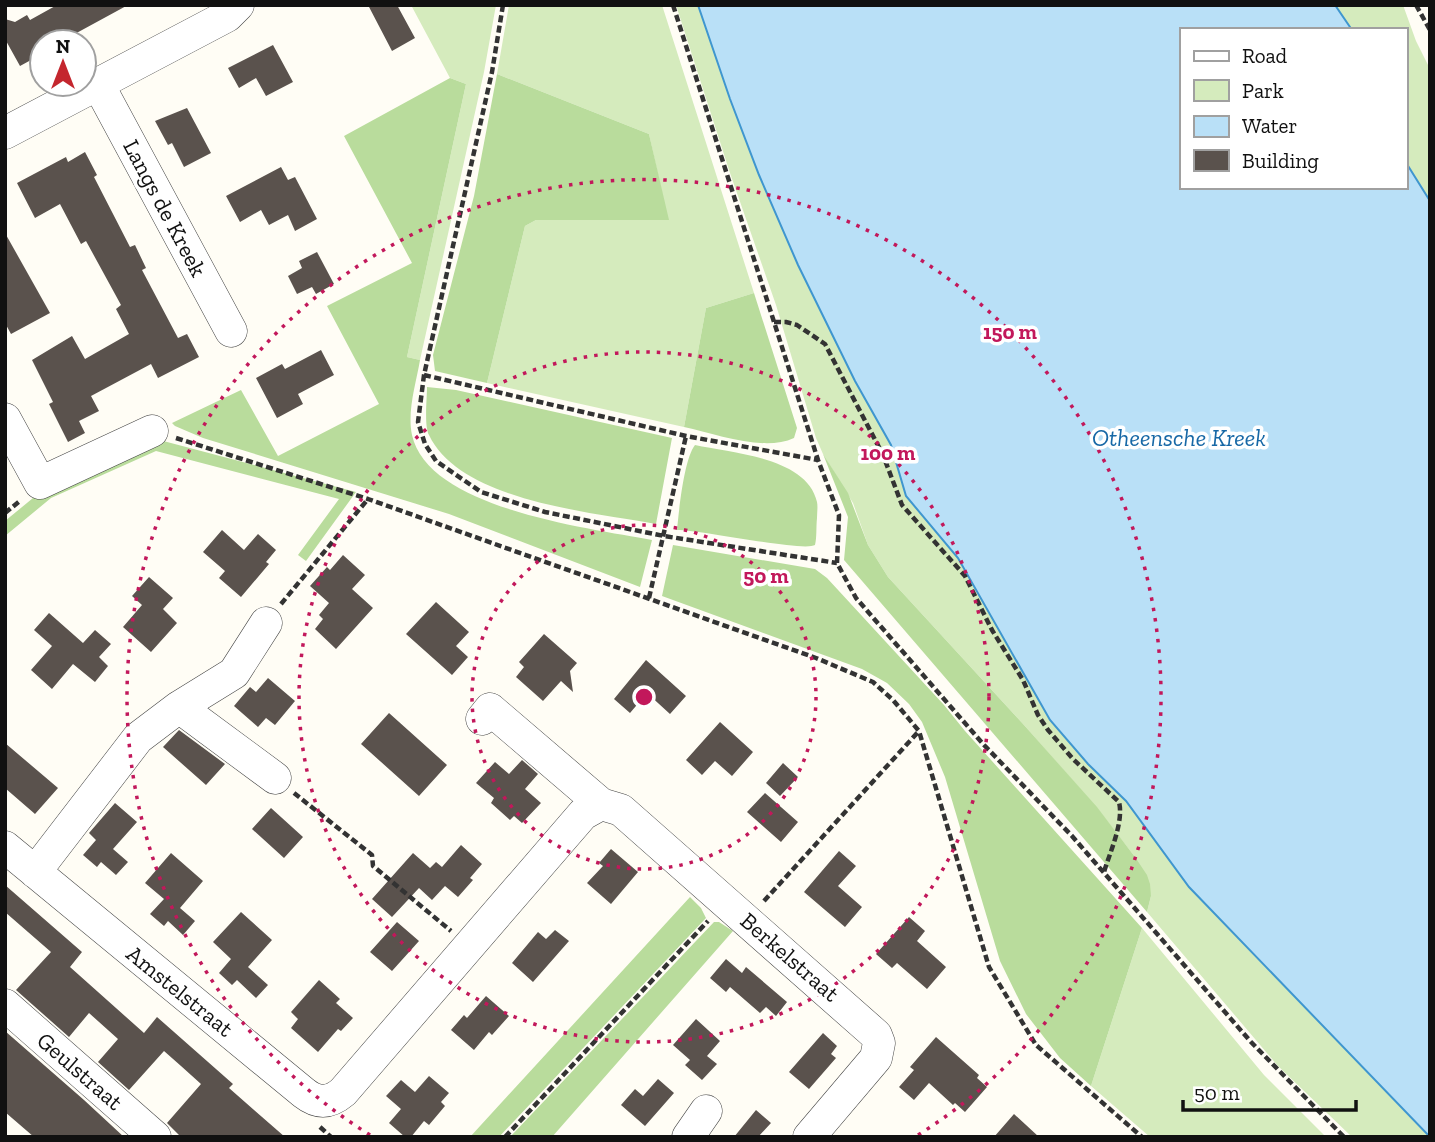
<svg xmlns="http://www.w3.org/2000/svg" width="1435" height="1142" font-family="'Zilla Slab',serif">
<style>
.green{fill:#d5ebbd}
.forest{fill:#b9dc9c}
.water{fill:#b9e0f7;stroke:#3f96cf;stroke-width:2}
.building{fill:#5a524d}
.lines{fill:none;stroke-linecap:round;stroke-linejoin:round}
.minor-casing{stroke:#444;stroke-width:33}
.path{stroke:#333;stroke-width:4.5;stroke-dasharray:7 3.5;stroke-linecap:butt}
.minor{stroke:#fff;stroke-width:32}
.ring{fill:none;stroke:#c2185b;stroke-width:3.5;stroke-dasharray:3.5 7}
.labels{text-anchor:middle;stroke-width:7;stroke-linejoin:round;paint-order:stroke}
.street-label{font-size:23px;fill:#111;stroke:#fff}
.water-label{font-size:24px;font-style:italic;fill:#1768a6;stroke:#fff}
.centre{fill:#c2185b;stroke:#fff;stroke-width:3.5}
.ring-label{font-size:21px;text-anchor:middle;font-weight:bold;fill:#c2185b;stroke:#fff;stroke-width:7;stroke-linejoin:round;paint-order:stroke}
</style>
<rect width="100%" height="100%" fill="#fffdf5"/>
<path class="green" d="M411 5H496L484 72 420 360 407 357 466 84 450 78Z
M509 5H662L754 293 706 308 684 427 487 383 525 226 536 220H668L649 134 497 74Z
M676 5H698L730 99 759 175 798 265 855 381 891 445 906 496 958 558 1050 720 1088 764 1126 801 1189 887 1429 1137H1352L1278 1066 1147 912 1151 896 1135 857 1097 808 1024 725 888 577 868 545 853 503 823 454 816 438 776 305 730 173Z
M1335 5H1403L1416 41 1430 69V201L1405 161V30H1352Z
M1142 928 1264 1075 1326 1137H1150L1091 1086Z"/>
<path class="forest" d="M497 74 649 134 669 220H536L525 226 487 383 435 371 433 355 474 196Z
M450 78 466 84 407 357 420 360C416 384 407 411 412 435 428 509 589 528 652 540L640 587 449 514 203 438 175 426 172 423 241 390 278 456 379 404 327 306 412 263 344 136Z
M754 293 797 428 794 438C764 452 716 434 684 427L706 308Z
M427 387 456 390 672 438 656 524C591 512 460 501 429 435 424 426 427 399 427 387Z
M152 438 356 492 306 561 298 555 339 499 156 451 51 498 5 536V521L44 489Z
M695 445C731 453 807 457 817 502 818 507 817 513 817 518 816 527 817 537 815 545 803 552 702 530 677 530 679 510 684 459 695 445Z
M823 454 848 493 868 545 888 577 1024 725 1097 807 1135 857 1147 875 1150 884 1151 896 1147 912 844 560 848 517Z
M673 545 815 569 827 578 944 705 965 731 1142 928 1091 1086 1060 1058 1026 1014 1000 961 945 777 922 722 909 704 887 683 862 669 662 596Z
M690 897 701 908 706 918 499 1137H470Z
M714 922H719L733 931 552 1137H510Z"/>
<path class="water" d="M698 5H1335L1352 30H1181V187H1405V161L1430 201V1137L1189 887 1126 801 1088 764 1050 720 958 558 906 496 891 445 855 381 798 265 759 175 730 99Z"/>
<path class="building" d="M57 5H128L60 42H42V54L20 66 5 39V19L15 22 27 15 30 20Z
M368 5H397L415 38 392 51Z
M273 45 293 82 266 96 256 78 239 88 228 68Z
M187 108 211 153 184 167 172 143 168 145 155 121Z
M85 152 97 175 94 177 130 247 135 245 146 268 142 270 178 338 187 334 199 357 158 378 151 364 91 396 99 411 79 421 85 433 68 442 49 404 53 402 32 360 72 336 85 359 129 334 116 309 121 305 86 241 81 244 60 204 35 218 17 183 66 157 68 162Z
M281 167 288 180 295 177 317 219 295 231 288 215 269 225 261 210 240 222 226 196Z
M5 233 50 313 11 334 5 323Z
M317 252 334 284 316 294 312 287 297 294 288 276 302 268 299 261Z
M321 350 334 375 298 394 303 404 277 418 256 378 282 364 285 369Z
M222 530 244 550 258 534 276 550 266 562 269 564 241 597 219 578 225 571 203 552Z
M343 555 365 575 352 589 373 608 336 649 315 629 323 619 319 615 329 603 310 586 327 567 330 570Z
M149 577 173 598 163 609 177 623 151 652 123 627 142 605 132 596Z
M436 602 469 632 456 646 468 657 452 675 406 634Z
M49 613 83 643 95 630 111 644 99 657 108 666 95 682 73 664 52 689 31 670 52 646 34 630Z
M544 634 577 663 570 671 573 692 561 681 543 701 516 677 524 667 519 662Z
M646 660 686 696 670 714 647 693 630 713 614 699Z
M268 678 295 701 275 725 266 718 258 727 234 706 250 687 256 692Z
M389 713 447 765 419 796 361 744Z
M720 722 753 752 732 776 715 761 702 775 686 760Z
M179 730 225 764 206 785 163 747Z
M5 743 58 788 35 814 5 788Z
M522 760 538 774 525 789 541 803 522 823 514 816 510 820 491 803 494 798 476 783 495 762 509 774Z
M783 763 798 777 780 796 766 783Z
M765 793 798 822 781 842 747 812Z
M115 803 137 822 113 849 128 862 116 875 101 862 97 867 83 855 96 840 89 833Z
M271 808 303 837 284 858 252 829Z
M461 845 482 864 470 878 473 880 458 897 445 886 432 900 419 888 392 917 372 899 413 853 430 868 436 862 442 867Z
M611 849 638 872 611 904 587 883 603 866 599 863Z
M839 851 856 866 838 886 862 907 845 927 804 892Z
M171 853 203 881 180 908 195 921 183 935 168 921 164 926 150 914 164 899 145 883Z
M5 885 82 952 70 967 144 1033 157 1017 233 1084 229 1088 285 1137H181L167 1123 201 1084 181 1066 164 1051 129 1090 98 1062 118 1039 89 1013 69 1037 16 990 51 952 5 912Z
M241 912 272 940 248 967 268 985 256 998 237 980 232 985 219 973 231 959 213 942Z
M909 917 925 931 917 941 946 967 927 989 897 963 892 968 876 954Z
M397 922 419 941 392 971 370 952Z
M555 930 569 941 533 982 512 963 538 932 546 939Z
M726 959 742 973 746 967 787 1002 776 1016 766 1007 760 1013 730 987 726 992 710 978Z
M319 980 340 999 336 1003 353 1018 341 1031 338 1029 318 1052 291 1028 298 1019 291 1012Z
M486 996 509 1016 492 1035 489 1032 474 1050 451 1030 464 1015 467 1018Z
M696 1019 720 1041 707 1056 717 1064 702 1080 685 1065 690 1060 673 1045Z
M5 1031 84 1100 124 1137H34L5 1112Z
M823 1033 837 1046 831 1054 836 1058 809 1089 789 1072Z
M936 1037 979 1075 977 1078 987 1087 965 1112 955 1103 953 1105 929 1083 914 1100 899 1087 914 1070 910 1067Z
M429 1076 449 1093 441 1102 445 1106 429 1125 424 1121 411 1137H405L389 1123 401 1109 386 1096 401 1080 415 1092Z
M658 1079 674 1093 645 1126 621 1105 635 1089 643 1096Z
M756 1110 771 1123 758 1137H734Z
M1014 1114 1039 1137H994Z"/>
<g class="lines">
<defs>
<path id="minor" d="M98 84 231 331
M5 133 227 16 238 5
M5 419 40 483 152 431
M266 623 234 673 179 707 275 778
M482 719 490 709 601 804
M5 847 304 1093C318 1104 330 1103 343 1092L583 814 601 804 621 810 876 1035 879 1043 876 1058 809 1137
M35 872 138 738 179 707
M5 1005 155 1137
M688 1137 706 1111"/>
</defs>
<use href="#minor" class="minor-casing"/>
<path class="path" d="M503 5 492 72 424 375 418 422 425 444 436 461 481 492 545 512 664 536 837 563
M673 5 818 460 839 515 837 563 856 598 984 745 1072 836 1251 1042 1344 1137
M1416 5 1430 30
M774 322H786L797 325 825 344 883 455 902 505 965 576 992 630 1023 680 1038 715 1048 730 1073 759 1119 802C1124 822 1110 852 1104 872
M424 375 686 436 818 460
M176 438 368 499 816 658 873 682 893 700 919 731 989 967 1036 1045 1142 1137
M5 513 21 500
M649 598 686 436
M281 604 368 499
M294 793 372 855 373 866 451 931
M764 901 919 731
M320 1127 331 1137
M505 1137 708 921"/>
<use href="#minor" class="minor"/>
</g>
<g class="ring">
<circle cx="644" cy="697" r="172"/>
<circle cx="644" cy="697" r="345"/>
<path d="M370 1135A517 517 0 1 1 918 1135"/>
</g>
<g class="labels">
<g class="street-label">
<text transform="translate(165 208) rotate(62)" y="8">Langs de Kreek</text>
<text transform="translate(790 957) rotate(41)" y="8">Berkelstraat</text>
<text transform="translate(180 991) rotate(39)" y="8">Amstelstraat</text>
<text transform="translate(80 1071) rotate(41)" y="8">Geulstraat</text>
</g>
<g class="water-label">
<text x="1179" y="446">Otheensche Kreek</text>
</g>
</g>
<circle cx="644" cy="697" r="10" class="centre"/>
<g class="ring-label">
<text x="1010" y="339">150 m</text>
<text x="888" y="460">100 m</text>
<text x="766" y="583">50 m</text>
</g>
<rect width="1435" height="1142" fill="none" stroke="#111111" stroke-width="14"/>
<rect x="1180" y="28" width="228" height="161" fill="#ffffff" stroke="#a0a0a0" stroke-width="2"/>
<rect x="1194" y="51" width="35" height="10" fill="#ffffff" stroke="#a0a0a0" stroke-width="2"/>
<text x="1242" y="63" font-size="21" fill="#111111">Road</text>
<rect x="1194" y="80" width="35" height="21" fill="#d5ebbd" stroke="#a0a0a0" stroke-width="2"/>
<text x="1242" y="98" font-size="21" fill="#111111">Park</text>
<rect x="1194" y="116" width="35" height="21" fill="#b9e0f7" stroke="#a0a0a0" stroke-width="2"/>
<text x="1242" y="133" font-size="21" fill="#111111">Water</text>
<rect x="1194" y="150" width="35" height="21" fill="#5a524d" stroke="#a0a0a0" stroke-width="2"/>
<text x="1242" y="168" font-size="21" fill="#111111">Building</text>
<g transform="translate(63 63)"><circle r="33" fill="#ffffff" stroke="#a0a0a0" stroke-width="2"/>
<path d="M0-5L12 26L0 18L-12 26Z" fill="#c4262e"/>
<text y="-10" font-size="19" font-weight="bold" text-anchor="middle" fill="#111111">N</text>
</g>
<path d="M1183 1100v10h173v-10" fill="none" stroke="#111111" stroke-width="3.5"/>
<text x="1194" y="1100" font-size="21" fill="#111111" stroke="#ffffff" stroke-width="5" paint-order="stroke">50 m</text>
</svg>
